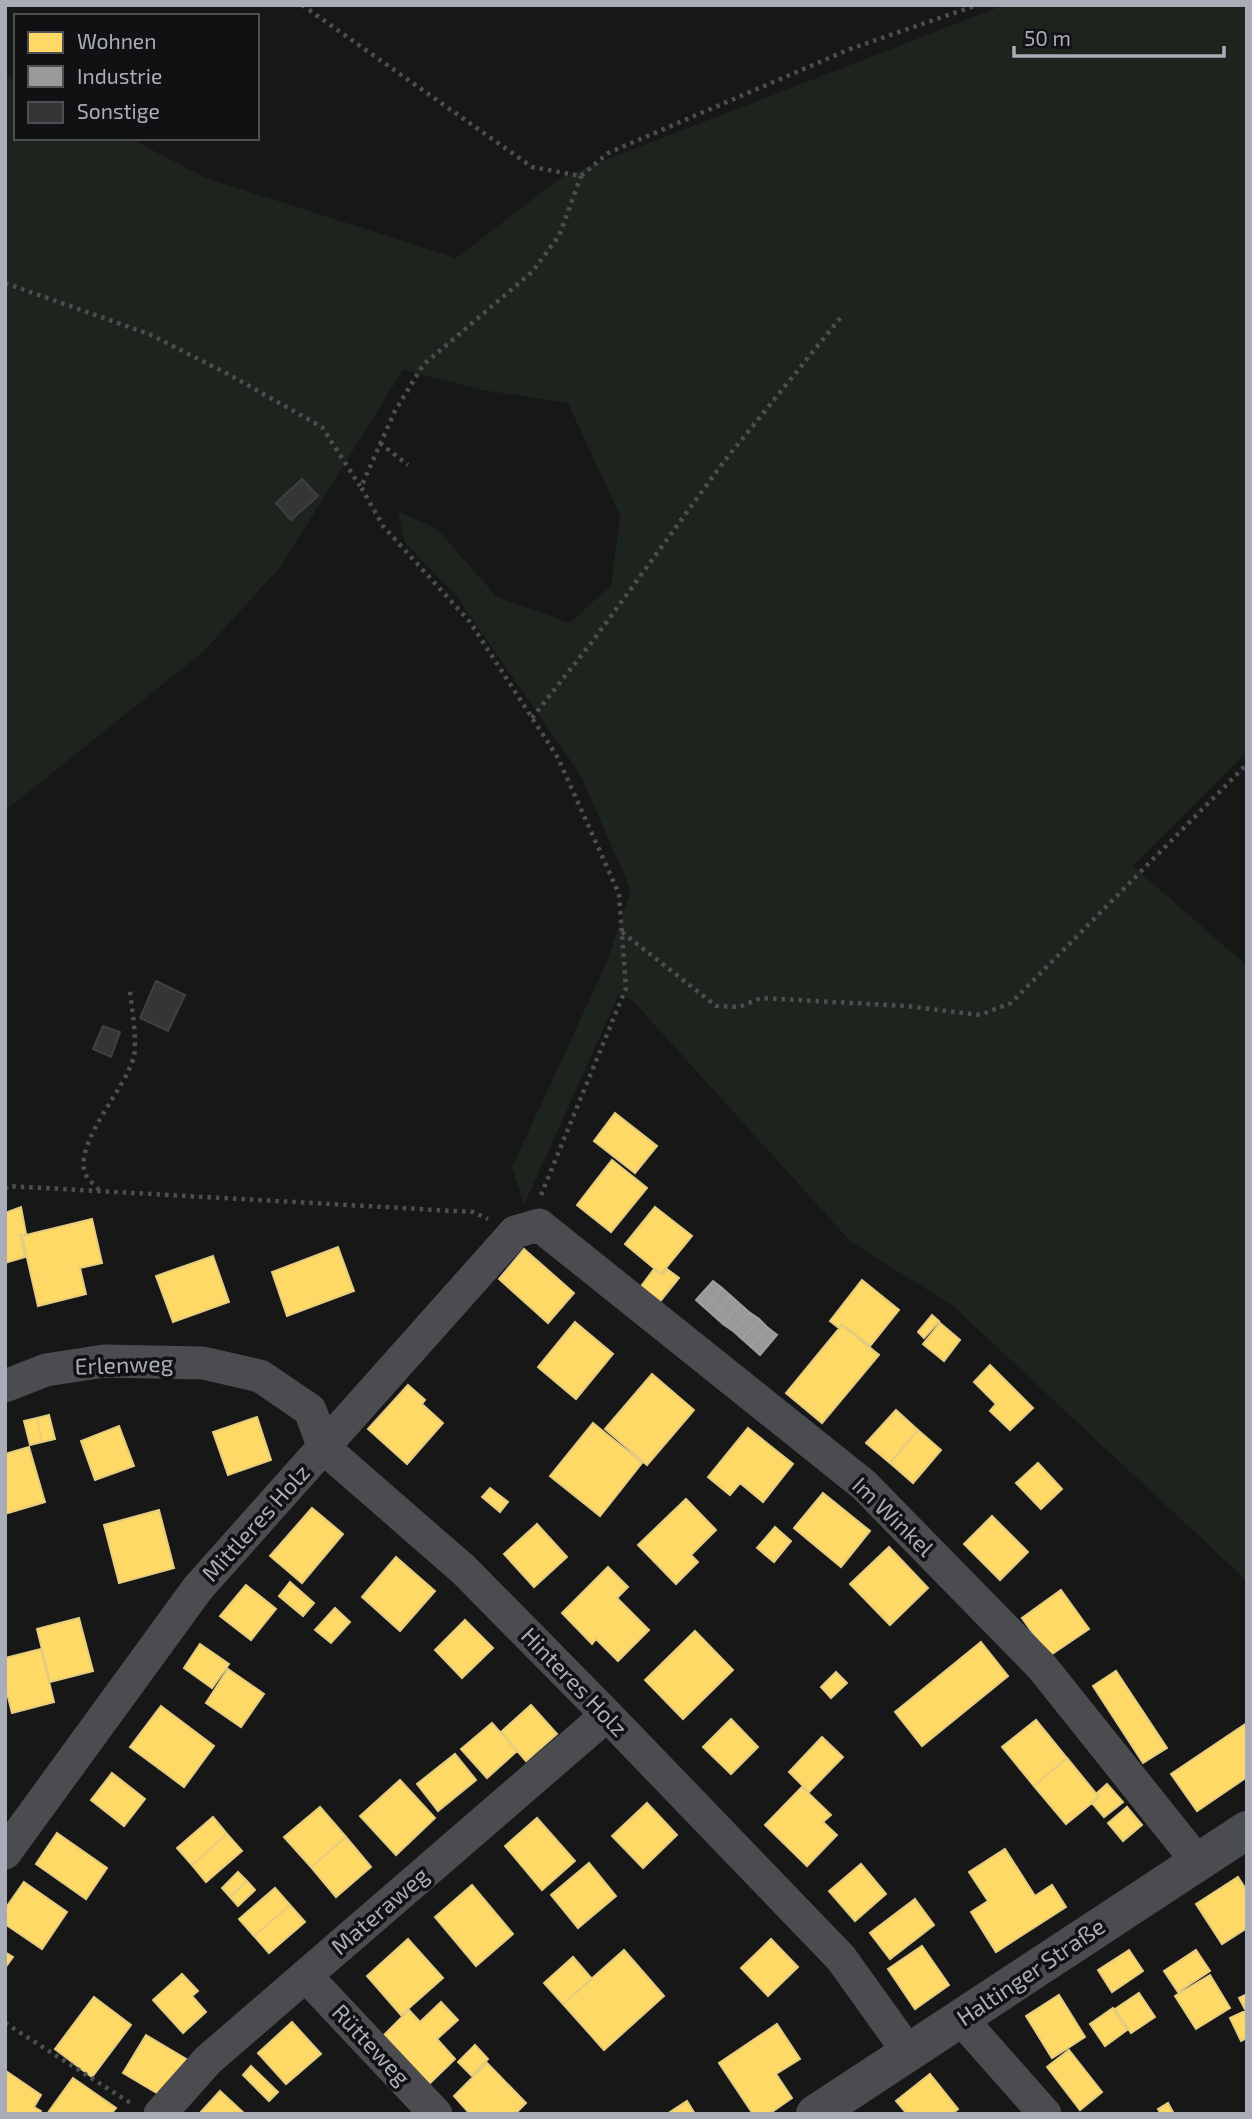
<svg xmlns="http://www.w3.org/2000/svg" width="1252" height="2119" font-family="'Exo 2',sans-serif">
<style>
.green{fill:#1d241e}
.homes{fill:#ffd966;stroke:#e5cc7f;stroke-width:2}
.industry{fill:#999;stroke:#9e9fa2;stroke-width:2}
.building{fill:#353536;stroke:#3f4043;stroke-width:2}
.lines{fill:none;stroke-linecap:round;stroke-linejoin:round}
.path{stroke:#4d4e52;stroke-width:4.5;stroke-dasharray:3.5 5;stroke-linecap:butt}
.minor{stroke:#4b4c50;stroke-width:33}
.tertiary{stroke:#4b4c50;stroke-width:38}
.labels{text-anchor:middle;stroke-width:7;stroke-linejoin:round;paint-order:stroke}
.street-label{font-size:23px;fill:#a8adb8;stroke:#111113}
</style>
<rect width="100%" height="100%" fill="#171717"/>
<path class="green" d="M1004 5H1247V752L1133 866 1247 966V1581L953 1306 851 1242 634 1002 620 992 524 1205 512 1167 606 964 631 890 580 774 454 593 405 543 398 511 437 529 497 597 570 623 611 585 620 516 568 403 482 390 403 370 281 566 204 651 5 811V74L16 80V138H129L206 178 456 258 562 177Z"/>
<path class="homes" d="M615 1113 657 1146 635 1173 594 1141Z
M612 1160 647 1188 611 1232 577 1205Z
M21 1207 26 1234 20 1235 25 1257 5 1263V1213Z
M655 1207 692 1236 661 1274 625 1244Z
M92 1219 102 1263 80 1268 86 1294 38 1306 22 1236Z
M338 1247 354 1291 287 1316 272 1272Z
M524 1249 574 1293 548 1323 499 1279Z
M213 1256 229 1302 173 1322 156 1276Z
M654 1269 662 1275 667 1269 679 1278 658 1304 639 1289Z
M862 1280 899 1310 870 1346 842 1324 839 1328 830 1321Z
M932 1315 939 1321 924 1338 918 1332Z
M575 1322 613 1354 576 1399 538 1367Z
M940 1323 960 1340 944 1361 923 1344Z
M842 1325 879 1355 822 1423 786 1393Z
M990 1365 1033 1408 1010 1430 990 1411 996 1404 974 1382Z
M652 1374 694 1410 647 1465 605 1429Z
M408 1385 425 1400 422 1404 443 1423 407 1464 368 1429Z
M896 1410 918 1430 890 1463 866 1443Z
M49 1415 55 1439 42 1442 37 1418Z
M257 1417 271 1460 228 1475 213 1432Z
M37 1418 42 1442 30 1445 24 1421Z
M593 1423 642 1463 600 1516 550 1476Z
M119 1426 134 1466 95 1480 81 1441Z
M748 1428 793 1464 763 1502 740 1483 730 1495 708 1477Z
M918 1430 941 1450 913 1483 890 1463Z
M29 1447 45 1502 5 1514V1454Z
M1038 1463 1062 1489 1041 1509 1016 1483Z
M490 1488 508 1502 500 1512 482 1497Z
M823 1493 870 1531 841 1567 794 1528Z
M686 1499 716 1530 691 1555 698 1562 676 1584 638 1545Z
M312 1508 343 1534 302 1583 270 1556Z
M159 1510 174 1568 119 1583 104 1525Z
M992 1516 1028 1552 1000 1580 964 1544Z
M537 1524 567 1557 534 1587 504 1554Z
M775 1527 791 1541 774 1562 757 1548Z
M889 1547 928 1588 890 1625 850 1584Z
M396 1557 435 1591 400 1631 362 1597Z
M608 1567 628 1587 617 1598 649 1630 618 1661 596 1639 592 1644 562 1613Z
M290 1582 314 1603 303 1616 279 1596Z
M246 1585 276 1609 251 1640 220 1616Z
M1061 1590 1089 1629 1049 1656 1022 1618Z
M335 1608 350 1622 331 1643 315 1630Z
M79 1618 93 1671 50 1682 37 1629Z
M465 1620 493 1648 462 1678 435 1650Z
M695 1631 733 1670 683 1719 645 1680Z
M981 1642 1008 1676 922 1746 895 1712Z
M200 1644 229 1664 212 1688 184 1668Z
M41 1649 54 1702 12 1713 5 1685V1658Z
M228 1669 264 1694 241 1727 206 1703Z
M1116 1671 1167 1748 1143 1763 1093 1686Z
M836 1672 847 1683 831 1698 821 1687Z
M531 1705 557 1734 526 1761 501 1732Z
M161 1706 214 1746 184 1787 130 1747Z
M731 1719 758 1747 731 1774 703 1747Z
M1036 1720 1067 1758 1034 1786 1002 1747Z
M492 1723 517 1751 487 1778 461 1749Z
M1247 1723V1777L1197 1811 1171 1774Z
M822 1737 843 1757 809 1792 789 1772Z
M455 1754 476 1780 438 1811 417 1784Z
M1067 1758 1099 1797 1066 1824 1034 1786Z
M112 1773 145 1799 124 1826 91 1800Z
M400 1780 435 1818 396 1855 360 1816Z
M1107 1784 1123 1802 1104 1817 1092 1803 1099 1796 1097 1793Z
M802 1787 831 1815 823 1822 837 1835 807 1866 765 1825Z
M647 1803 677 1835 643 1868 612 1836Z
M320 1807 346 1837 311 1867 284 1837Z
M1127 1807 1142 1825 1123 1841 1108 1823Z
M213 1817 227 1834 192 1865 177 1848Z
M537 1818 575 1861 542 1890 505 1846Z
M57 1833 107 1868 86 1899 36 1864Z
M227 1834 242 1851 206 1882 192 1865Z
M346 1837 371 1867 336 1897 311 1867Z
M1005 1849 1035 1896 1052 1885 1066 1907 996 1952 971 1912 988 1901 969 1872Z
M589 1863 616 1896 578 1928 551 1895Z
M861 1864 886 1894 855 1921 829 1891Z
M238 1872 247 1881 230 1897 222 1888Z
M1238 1877 1247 1891V1928L1222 1944 1196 1904Z
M247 1881 255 1890 238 1906 230 1897Z
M24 1882 67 1912 42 1949 5 1924V1909Z
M472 1885 513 1934 476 1966 435 1917Z
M275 1888 290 1905 254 1936 239 1919Z
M915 1899 934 1925 890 1959 870 1933Z
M290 1905 305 1922 269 1953 254 1936Z
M408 1939 443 1978 401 2015 367 1976Z
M771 1939 798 1967 768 1996 741 1968Z
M922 1946 949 1985 915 2009 888 1969Z
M624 1950 664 1996 604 2050 563 2004Z
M1129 1950 1143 1971 1112 1992 1098 1970Z
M1196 1950 1210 1971 1178 1992 1164 1971Z
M5 1952 13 1957 5 1968Z
M573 1957 592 1979 563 2004 544 1983Z
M182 1974 198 1991 192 1996 206 2012 183 2033 153 2000Z
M1210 1975 1230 2008 1196 2029 1175 1996Z
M1139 1993 1155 2017 1131 2033 1115 2009Z
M1247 1994V2013L1239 1998Z
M1059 1995 1085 2037 1052 2058 1026 2016Z
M94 1997 131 2025 92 2077 55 2049Z
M441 2002 458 2020 437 2039 455 2059 429 2084 383 2036 409 2010 420 2022Z
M1113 2008 1127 2030 1105 2046 1090 2024Z
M1245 2011 1247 2038 1241 2041 1230 2018Z
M292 2022 321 2054 286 2084 258 2053Z
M777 2024 800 2059 776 2074 792 2098 769 2114H753L719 2063Z
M146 2035 188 2060 165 2098 123 2073Z
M475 2045 488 2059 472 2076 458 2062Z
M1069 2050 1102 2092 1080 2110 1047 2067Z
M487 2063 526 2103 515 2114H470L454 2096Z
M251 2066 278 2092 269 2101 243 2075Z
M6 2071 41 2095 34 2107 41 2111 39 2114H5Z
M930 2074 958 2109 952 2114H907L896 2101Z
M73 2078 116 2108 111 2114H47Z
M220 2091 245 2114H199Z
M687 2101 695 2114H667Z
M1168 2103 1174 2114H1161L1158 2109Z"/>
<path class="industry" d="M713 1281 722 1288 705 1308 696 1300Z
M722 1288 731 1296 714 1316 705 1308Z
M731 1296 740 1304 723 1324 714 1316Z
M740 1304 749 1312 733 1331 723 1324Z
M749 1312 759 1319 742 1339 733 1331Z
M759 1319 767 1327 751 1347 742 1339Z
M767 1327 777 1335 760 1355 751 1347Z"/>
<path class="building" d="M302 479 318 496 291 520 276 503Z
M156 981 185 995 168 1031 140 1018Z
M103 1026 120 1032 111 1057 93 1049Z"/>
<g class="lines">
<path class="path" d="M302 5 532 167 581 176 608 153 778 80 850 49 977 5
M5 283 149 334 228 374 322 427 360 486
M380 443 408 465
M532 718 595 638 722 464 841 317
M622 932 716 1006 739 1007 761 998 906 1006 980 1015 1011 1003 1247 764
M5 1189 8 1186 473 1212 488 1219
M99 1190C95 1185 87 1179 85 1173 74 1142 127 1087 134 1056 137 1039 132 1009 130 991
M541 1195 626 988 619 894 558 758 470 622 383 526 361 487 395 411 423 365 532 272 559 236 581 176
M5 2023 132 2104"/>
<path class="minor" d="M5 1386 46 1370 104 1361 203 1363 260 1376 310 1410 324 1448 464 1570 607 1715 841 1958 909 2053
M5 1853 198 1588 515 1232 539 1225 864 1485 1042 1667 1197 1861
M306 1976 436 2114
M961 2019 1045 2114
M160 2114 208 2060 607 1715"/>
<path class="tertiary" d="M815 2114 1247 1830"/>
</g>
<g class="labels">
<g class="street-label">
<text transform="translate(124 1365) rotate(-2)" y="8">Erlenweg</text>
<text transform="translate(893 1517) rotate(44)" y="8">Im Winkel</text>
<text transform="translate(256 1523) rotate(-48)" y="8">Mittleres Holz</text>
<text transform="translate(574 1682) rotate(46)" y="8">Hinteres Holz</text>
<text transform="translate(380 1911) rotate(-41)" y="8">Materaweg</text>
<text transform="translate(1031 1972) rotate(-34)" y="8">Haltinger Straße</text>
<text transform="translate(371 2045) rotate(47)" y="8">Rütteweg</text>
</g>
</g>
<rect width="1252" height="2119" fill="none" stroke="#a8adb8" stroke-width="14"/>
<rect x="14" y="14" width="245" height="126" fill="#111113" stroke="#4d4f55" stroke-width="2"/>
<rect x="28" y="32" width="35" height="21" fill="#ffd966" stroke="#4d4f55" stroke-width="2"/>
<text x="77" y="49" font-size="21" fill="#a8adb8">Wohnen</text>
<rect x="28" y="66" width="35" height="21" fill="#999999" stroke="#4d4f55" stroke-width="2"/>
<text x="77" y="84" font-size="21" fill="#a8adb8">Industrie</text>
<rect x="28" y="102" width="35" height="21" fill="#353536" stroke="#4d4f55" stroke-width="2"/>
<text x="77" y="119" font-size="21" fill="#a8adb8">Sonstige</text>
<path d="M1014 46v10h210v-10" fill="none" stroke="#a8adb8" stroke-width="3.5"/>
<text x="1024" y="46" font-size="21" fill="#a8adb8" stroke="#111113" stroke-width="5" paint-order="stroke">50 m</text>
</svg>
